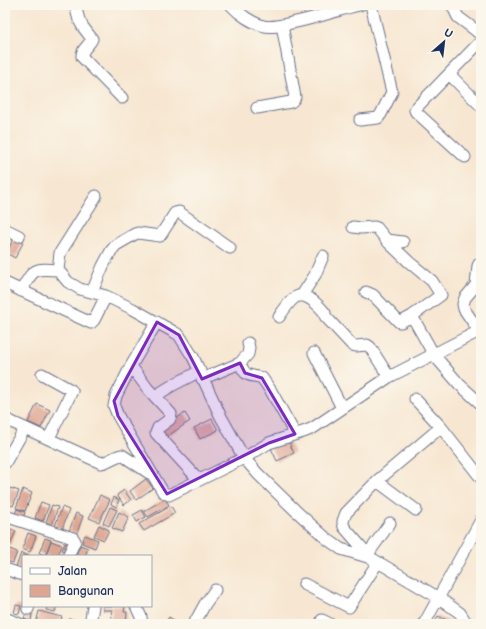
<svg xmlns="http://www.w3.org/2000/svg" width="486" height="629" font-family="'Balsamiq Sans',sans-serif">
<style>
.building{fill:#dea593}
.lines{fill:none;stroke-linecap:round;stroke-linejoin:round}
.minor-casing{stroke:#686f87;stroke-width:13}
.minor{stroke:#fff;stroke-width:11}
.marked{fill:#7b2cbf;fill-opacity:0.2;stroke:#7b2cbf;stroke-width:3;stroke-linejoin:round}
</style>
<rect width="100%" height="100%" fill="#fbf7ec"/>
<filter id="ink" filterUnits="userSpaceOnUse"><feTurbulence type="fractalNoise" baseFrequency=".025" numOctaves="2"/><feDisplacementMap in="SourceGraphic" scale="8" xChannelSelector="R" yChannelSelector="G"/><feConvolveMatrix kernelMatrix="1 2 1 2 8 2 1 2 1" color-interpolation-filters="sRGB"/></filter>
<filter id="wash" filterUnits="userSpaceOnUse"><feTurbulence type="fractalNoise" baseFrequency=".012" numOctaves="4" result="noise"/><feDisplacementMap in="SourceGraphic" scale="16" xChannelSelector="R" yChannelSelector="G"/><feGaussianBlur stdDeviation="0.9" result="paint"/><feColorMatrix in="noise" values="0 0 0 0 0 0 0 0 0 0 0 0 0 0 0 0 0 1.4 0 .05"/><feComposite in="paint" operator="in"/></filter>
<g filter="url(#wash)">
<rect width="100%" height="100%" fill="#f7e7d2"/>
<g id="blocks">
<path class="building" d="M14 238 23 243 15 258 6 253Z
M37 404 50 410 41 428 28 422Z
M185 413 190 421 166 437 160 428Z
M212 419 218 430 200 439 194 428Z
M287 438 294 453 277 461 270 446Z
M146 479 153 488 136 500 130 491Z
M10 488 19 491 13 506 5 503Z
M23 489 32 493 25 511 16 508Z
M124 490 131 500 124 505 117 495Z
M100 495 110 500 99 522 89 518Z
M114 497 119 500 116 507 111 504Z
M165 499 169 505 148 517 144 511Z
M41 502 49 505 43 521 35 518Z
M52 505 58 507 52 525 46 522Z
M171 506 175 513 144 531 139 524Z
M62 507 69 510 62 529 55 526Z
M110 507 117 510 109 526 103 523Z
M17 509 25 512 23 519 14 516Z
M142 510 146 517 137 522 133 515Z
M119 512 129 517 122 532 112 528Z
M76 513 83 516 77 533 69 531Z
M99 525 109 530 104 540 94 536Z
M6 527 16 531 10 545 5 543V531Z
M28 533 36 536 30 552 22 549Z
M85 535 98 540 95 548 82 543Z
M45 538 51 540 45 555 39 553Z
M51 541 62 545 58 556H46Z
M65 543 68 545 66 552 62 550Z
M80 545 88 548 85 556H76Z
M10 549 17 552 13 563 6 561Z
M21 553 29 556H23V570L16 567Z
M16 605 21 606 19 614 14 613Z
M47 606H57L55 612 46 610Z
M103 606H125L124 612H127L126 624H110L112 610H103Z
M39 611 62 617 60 624H42L36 623Z
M26 613 32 614 31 621 24 619Z
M438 616 455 624H434Z
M169 617 175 621 173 624H165Z
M69 619 82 620V624H69Z"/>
</g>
</g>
<g filter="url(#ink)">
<use href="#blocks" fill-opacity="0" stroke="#686f87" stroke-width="1"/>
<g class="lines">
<defs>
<path id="minor" d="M75 5 79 20 83 27 92 39C89 46 81 49 82 57L122 98
M231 5C239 14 252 23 264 26 273 28 283 25 291 23 314 19 337 10 360 5
M452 5 458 17 474 29 481 35
M449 74 481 106
M257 108 291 102 294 99 295 97 282 25
M360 120 378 118 381 114 392 92 371 5
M465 157 416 112 415 110 416 108 481 41
M353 227 361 228 374 227 377 228 389 243 409 262 432 281 441 295 412 316 401 322H399L373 295 366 292
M5 229 19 236
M387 240 403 242
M58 270 60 253 96 196
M5 283 91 323 94 320 106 296
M21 291C34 269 32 268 58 270L68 282 80 289 106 296 133 309 174 332 179 335 193 357 220 415 244 458 258 474 296 511 327 539 341 549 371 558 439 598 460 613 467 624
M92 292 103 266 111 251 116 245 135 234 138 233 160 236 175 213 179 212 230 248
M302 295 315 275 323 256
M412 316 434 355 459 384 481 404
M279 317C283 311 290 300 296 297 306 291 320 307 325 313V316L352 345 356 346 367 345 370 347 389 377
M157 322 131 366 116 396 114 406 118 416 163 492 169 495 244 458 269 443 306 431 313 428 389 377 481 330
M479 331 464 309 463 304 465 298 476 285 478 266 479 264H481
M314 353 342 408
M240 363C246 379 250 374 262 378L271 391 295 434
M131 366 148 389 171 414 170 419 158 428 156 433 199 480
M42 374 71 390 72 391 49 438
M202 379 240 363 248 354 249 348 248 343
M155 396 173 385 200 371
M415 399 441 427 481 478
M5 419 101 463C109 462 114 456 122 455L149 473
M5 463 25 428
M377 481 416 510
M5 516 73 538 75 541 68 556
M368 554 390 523
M371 558 344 527 343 523V521L346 513 377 481 441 427
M5 569 23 575
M304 584 349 607 378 562
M136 606 141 617 142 624
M28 609 29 606
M5 618 20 624
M322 620 330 624
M90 624 93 606
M194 624 205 604 215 590
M424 624 481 520"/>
</defs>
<use href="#minor" class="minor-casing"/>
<use href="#minor" class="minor"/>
</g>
</g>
<path class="marked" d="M157 322 179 335 202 379 240 363 245 373 262 378 295 434 269 443 167 494 118 416 114 401Z"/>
<rect width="486" height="629" fill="none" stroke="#fbf7ec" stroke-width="20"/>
<rect x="22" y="555" width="130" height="52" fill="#fbf7ec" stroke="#a1a7b3"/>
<rect x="30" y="568" width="20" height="6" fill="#ffffff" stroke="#a1a7b3"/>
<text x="58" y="575" font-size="12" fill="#1b2f5e">Jalan</text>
<rect x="30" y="585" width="20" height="12" fill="#dea593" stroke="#a1a7b3"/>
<text x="58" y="595" font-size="12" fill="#1b2f5e">Bangunan</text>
<g transform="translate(444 42) rotate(28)" stroke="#fbf7ec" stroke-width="3" paint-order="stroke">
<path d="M0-3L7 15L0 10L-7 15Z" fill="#1b2f5e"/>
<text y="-6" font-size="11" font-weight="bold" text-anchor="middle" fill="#1b2f5e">U</text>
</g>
</svg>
